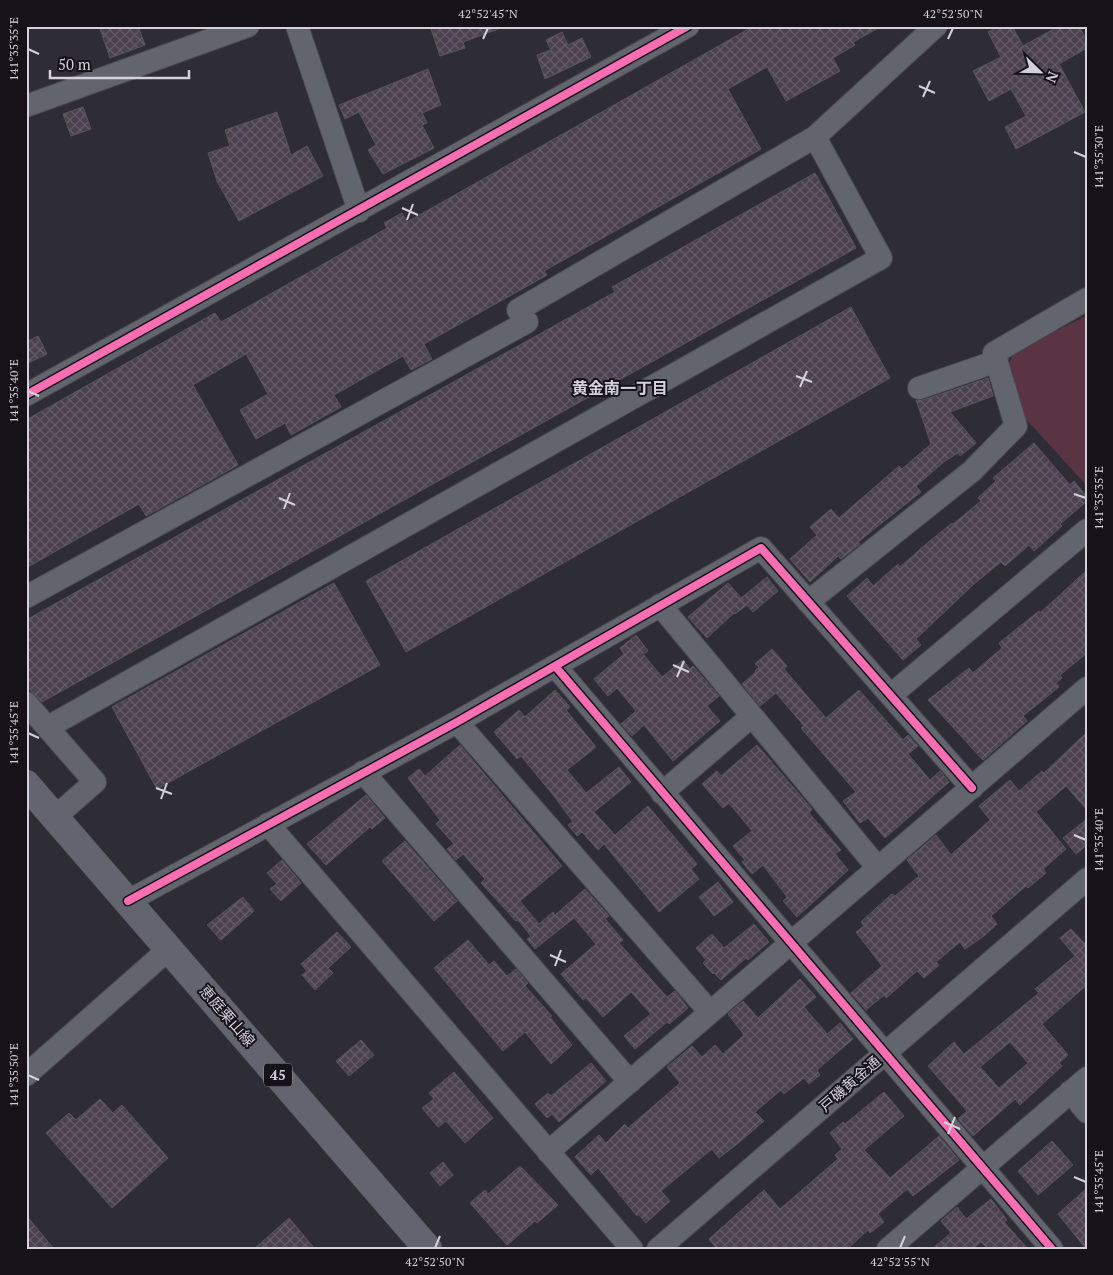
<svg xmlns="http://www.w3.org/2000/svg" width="1113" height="1275" font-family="'PT Serif','Noto Sans JP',serif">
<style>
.green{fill:#5b3444}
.building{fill:url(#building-cross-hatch);stroke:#58545a;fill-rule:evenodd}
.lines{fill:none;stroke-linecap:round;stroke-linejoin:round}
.minor-casing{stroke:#49474e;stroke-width:24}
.major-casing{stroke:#49474e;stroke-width:29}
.minor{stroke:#62646e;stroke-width:22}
.major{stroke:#636470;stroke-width:28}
.cycleway-casing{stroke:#151319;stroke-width:11}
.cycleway{stroke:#f96db3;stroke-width:8}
.ticks{fill:none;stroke:#d4d1db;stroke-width:2}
.labels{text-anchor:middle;stroke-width:4;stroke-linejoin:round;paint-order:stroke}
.shield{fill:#151319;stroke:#9b98a1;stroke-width:1}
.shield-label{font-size:14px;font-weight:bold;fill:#d4d1db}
.street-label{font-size:15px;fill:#d4d1db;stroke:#151319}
.neighbourhood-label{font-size:16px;font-weight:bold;fill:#d4d1db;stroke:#151319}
.neatline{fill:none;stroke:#d4d1db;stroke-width:2}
.ticks-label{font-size:12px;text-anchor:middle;fill:#d4d1db}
</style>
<defs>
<pattern id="building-cross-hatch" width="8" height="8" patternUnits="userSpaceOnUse" patternTransform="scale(1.25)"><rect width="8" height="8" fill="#4b414f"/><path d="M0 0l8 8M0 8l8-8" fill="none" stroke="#645b68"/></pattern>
</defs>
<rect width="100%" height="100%" fill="#2e2c34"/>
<path class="green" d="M1087 315V486L1025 418 1006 369 1014 353Z"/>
<path class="building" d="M99 26H138L145 45 110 58Z
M430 26H501V28L463 42 465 48 440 56Z
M754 26H882L853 42 855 45 833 58 840 71 786 101 767 67 728 89 761 149 544 271 547 275 424 344 432 359 411 370 403 356 334 395 341 407 291 435 285 423 256 439 240 410 268 394 246 354 193 385 238 465 146 516 139 504 26 568V420L215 313 221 322 387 228 384 223 402 213 407 222Z
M999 26H1012L1023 46 1059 26H1079L1087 41V48L1059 64 1085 112 1016 149 1005 127 1026 116 1011 89 989 101 973 71 1001 57 988 32Z
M562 32 568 45 582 38 591 57 545 79 537 55 551 50 546 40Z
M428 69 441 105 422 113 427 123 422 125 434 148 383 174 368 150 376 145 359 112 345 119 339 105Z
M83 107 91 129 71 136 63 114Z
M277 112 291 155 307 146 323 176 239 221 217 181 208 153 230 146 225 130Z
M815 173 856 248 42 702 31 691 26 683V620L615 292 612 287Z
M851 307 890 378 406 652 366 581Z
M38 336 47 354 26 364V342Z
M988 378 993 396 950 412 976 443 960 456 958 453 945 461 916 486 921 492 858 542 860 544 841 559 838 556 810 582 790 559 817 535 810 527 831 509 839 518 899 466 902 469 931 444 916 400H923Z
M1034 443 1070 485 1074 481 1087 497V501L1060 524 1062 526 1034 551 1029 545 1005 566 1001 562 974 584 916 639 921 645 903 660 847 596 867 578 873 586 898 564 900 567 925 545 952 523 953 524 981 501 978 498 996 481 993 478Z
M1087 570V653L1060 675 1062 678 1056 683 1059 687 1023 716 1027 721 983 760 928 700 969 668 973 673 1002 648 999 643 1039 611 1040 613Z
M767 577 778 591 753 612 747 605 735 614 734 613 707 638 688 617 728 583 744 601 741 598Z
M334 583 380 665 157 789 112 707Z
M636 635 648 651 643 654 662 677 683 660 690 669 693 666 719 696 707 706 720 721 673 761 644 725 632 736 621 724 636 711 617 688 608 696 594 679 624 654 620 648Z
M772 649 787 666 784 669 826 718 859 690 903 740 908 735 918 746 908 754 930 780 940 771 949 782 885 838 868 818 860 823 843 801 856 792 801 728 804 726 776 693 760 706 742 684 756 672 755 671 759 667 755 664Z
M555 690 570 707 566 710 596 747 567 770 586 793 619 767 631 782 594 812 615 835 648 806 697 864 691 869 699 879 659 912 604 844 598 850 582 832 577 836 568 825 573 822 554 796 521 756 517 759 494 732 519 710 525 717Z
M1087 732V810L1066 786 1036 812 1066 849 1043 869 1046 873 1028 888 1026 886 991 916 997 924 984 936 965 949 960 942 936 962 939 965 924 978 917 971 886 998 884 995 866 1010 851 993 882 966 856 932 864 926 861 922 876 908 892 894 895 896 919 876 907 860 936 835 951 855 990 820 979 806 1010 780 1019 791 1042 771 1044 773Z
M460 745 562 866 520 901 539 924 553 912 555 915 585 889 609 916 605 919 623 940 619 943 667 997 675 991 688 1008 669 1024 667 1022 635 1049 624 1036 651 1014 631 992 603 1017 586 998 583 1000 561 974 596 944 574 918 535 949 527 939 531 936 518 920 516 921 481 883 485 879 463 854 456 860 447 849 454 844 436 824 440 820 408 778 419 769 425 776Z
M757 745 812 809 809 813 841 850 835 854 848 870 797 917 783 901 787 897 763 865 752 874 742 862 745 860 733 846 752 831 729 803 723 808 702 784 717 771 721 776Z
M366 795 385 818 372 829 370 827 326 865 307 844Z
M1087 819V845L1076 854 1063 838Z
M405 841 457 901 434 921 382 861Z
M282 860 301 883 281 901 270 889 277 884 267 873Z
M718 882 733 902 714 916 699 897Z
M243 897 254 911 221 940 207 925Z
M754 924 769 942 748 960 746 958 721 980 714 973 713 974 703 963 706 960 696 948 712 934 724 948Z
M1071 929 1087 946V985L1042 1024 1068 1055 1059 1063 1062 1066 1020 1105 1015 1099 973 1136 958 1119 967 1111 928 1066 954 1042 964 1054 1039 993 1035 989 1075 956 1060 938ZM1010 1042 1028 1063 999 1088 980 1067Z
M337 932 351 947 328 968 333 973 315 990 302 975 307 971 301 964Z
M468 940 489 965 494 961 507 976 516 969 528 983 525 986 552 1016 550 1017 572 1045 551 1064 525 1032 503 1051 434 968Z
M800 979 816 997 804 1007 827 1034 840 1023 853 1039 817 1070 820 1075 809 1084 804 1078 784 1094 781 1090 755 1112 764 1121 736 1145 719 1158 712 1149 661 1191 670 1201 646 1223 638 1214 637 1216 598 1168 591 1175 575 1157 599 1135 606 1143 625 1124 628 1128 680 1083 667 1067 692 1046 702 1057 715 1045 723 1054 744 1035 728 1014 743 1001 758 1018Z
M361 1040 374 1055 349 1076 336 1061Z
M591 1063 606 1081 559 1122 552 1114 547 1118 535 1104 548 1093 551 1096Z
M454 1072 493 1118 465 1143 446 1121 438 1127 422 1108 434 1099 429 1093Z
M884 1092 904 1116 864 1150 890 1178 939 1136 959 1160 913 1196 907 1189 878 1214 884 1222 870 1233 868 1230 847 1249H717L709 1239 764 1190 780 1209 838 1159 835 1155 842 1149 830 1133 843 1122 845 1124Z
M100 1099 113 1113 122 1105 168 1158 112 1208 46 1133 69 1113 76 1120Z
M1052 1141 1073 1165 1038 1195 1018 1171Z
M443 1162 453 1175 440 1186 430 1173Z
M520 1166 558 1205 537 1223 535 1221 507 1245 470 1203 485 1190 488 1194Z
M1087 1188V1249H1086L1058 1214Z
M991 1199 1007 1220 1004 1222 1028 1249H988L981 1242 973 1249H932L951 1233 941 1221 957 1207 966 1219Z
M26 1215 54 1249H26Z
M289 1218 315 1249H254Z"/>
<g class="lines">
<defs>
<path id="minor" d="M297 26 359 211
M26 106 248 26
M919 388 997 361
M26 395 688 26
M26 597 527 322 518 310 815 137 936 26
M808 602 972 471 1016 426 994 353 1087 299
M660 605 878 868
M555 666 1052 1249
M891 695 1087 530
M26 703 95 782 55 817
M457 722 710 1012
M48 727 881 258 815 137
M363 772 630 1082
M662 793 752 716
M268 824 632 1249
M128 901 457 722 761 548 972 788
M26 1075 169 949
M1070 1092 1087 1112
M548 1152 1087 688
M658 1249 1087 879
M888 1249 1087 1078"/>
<path id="major" d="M26 784 428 1249"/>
</defs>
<use href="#minor" class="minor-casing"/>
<use href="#major" class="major-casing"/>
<use href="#minor" class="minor"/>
<use href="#major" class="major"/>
<defs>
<path id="cycleway" d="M26 395 688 26
M555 666 1052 1249
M128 901 457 722 761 548 972 788"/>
</defs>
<use href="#cycleway" class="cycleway-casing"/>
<use href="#cycleway" class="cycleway"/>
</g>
<path class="ticks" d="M483 39 488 28M948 39 953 28M28 49 39 54M919 86 935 93M923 97 930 81M1074 152 1086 157M402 208 418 215M407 220 413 204M796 376 812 382M800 387 807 371M28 391 39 396M1074 494 1086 498M279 498 295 505M284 509 290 493M673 665 689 672M677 677 684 661M28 733 39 738M156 788 172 794M161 799 167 783M1074 835 1086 840M550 955 566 962M555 966 561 950M28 1075 39 1080M944 1122 960 1129M948 1134 955 1117M1074 1177 1086 1182M435 1248 440 1236M900 1248 905 1236"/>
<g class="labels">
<rect class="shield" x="264" y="1063.5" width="28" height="23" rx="4"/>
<g class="shield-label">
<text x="278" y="1080">45</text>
</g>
<g class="street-label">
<text transform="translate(227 1016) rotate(49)" y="5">恵庭栗山線</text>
<text transform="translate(850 1084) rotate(-41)" y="5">戸磯黄金通</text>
</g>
<g class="neighbourhood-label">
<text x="620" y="394">黄金南一丁目</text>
</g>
</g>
<rect width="1113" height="1275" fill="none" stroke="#151319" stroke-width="55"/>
<g transform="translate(1040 72) rotate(113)" stroke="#151319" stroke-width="4" paint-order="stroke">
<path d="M0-4L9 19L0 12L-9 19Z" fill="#d4d1db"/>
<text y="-8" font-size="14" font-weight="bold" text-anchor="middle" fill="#d4d1db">N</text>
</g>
<path d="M50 70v8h139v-8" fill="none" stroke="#d4d1db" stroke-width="2.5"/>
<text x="58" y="70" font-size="15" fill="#d4d1db" stroke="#151319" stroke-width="4" paint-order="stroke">50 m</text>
<rect x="28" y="28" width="1058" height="1220" class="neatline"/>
<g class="ticks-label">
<text x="488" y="18">42°52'45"N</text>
<text x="953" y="18">42°52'50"N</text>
<text transform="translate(14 49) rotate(-90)" y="4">141°35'35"E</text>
<text transform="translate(1099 157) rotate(-90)" y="4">141°35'30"E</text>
<text transform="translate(14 391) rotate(-90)" y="4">141°35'40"E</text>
<text transform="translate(1099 498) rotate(-90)" y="4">141°35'35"E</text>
<text transform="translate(14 733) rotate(-90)" y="4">141°35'45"E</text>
<text transform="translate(1099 840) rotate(-90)" y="4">141°35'40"E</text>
<text transform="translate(14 1075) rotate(-90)" y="4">141°35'50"E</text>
<text transform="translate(1099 1182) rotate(-90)" y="4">141°35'45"E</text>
<text x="435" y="1266">42°52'50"N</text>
<text x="900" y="1266">42°52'55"N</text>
</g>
</svg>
